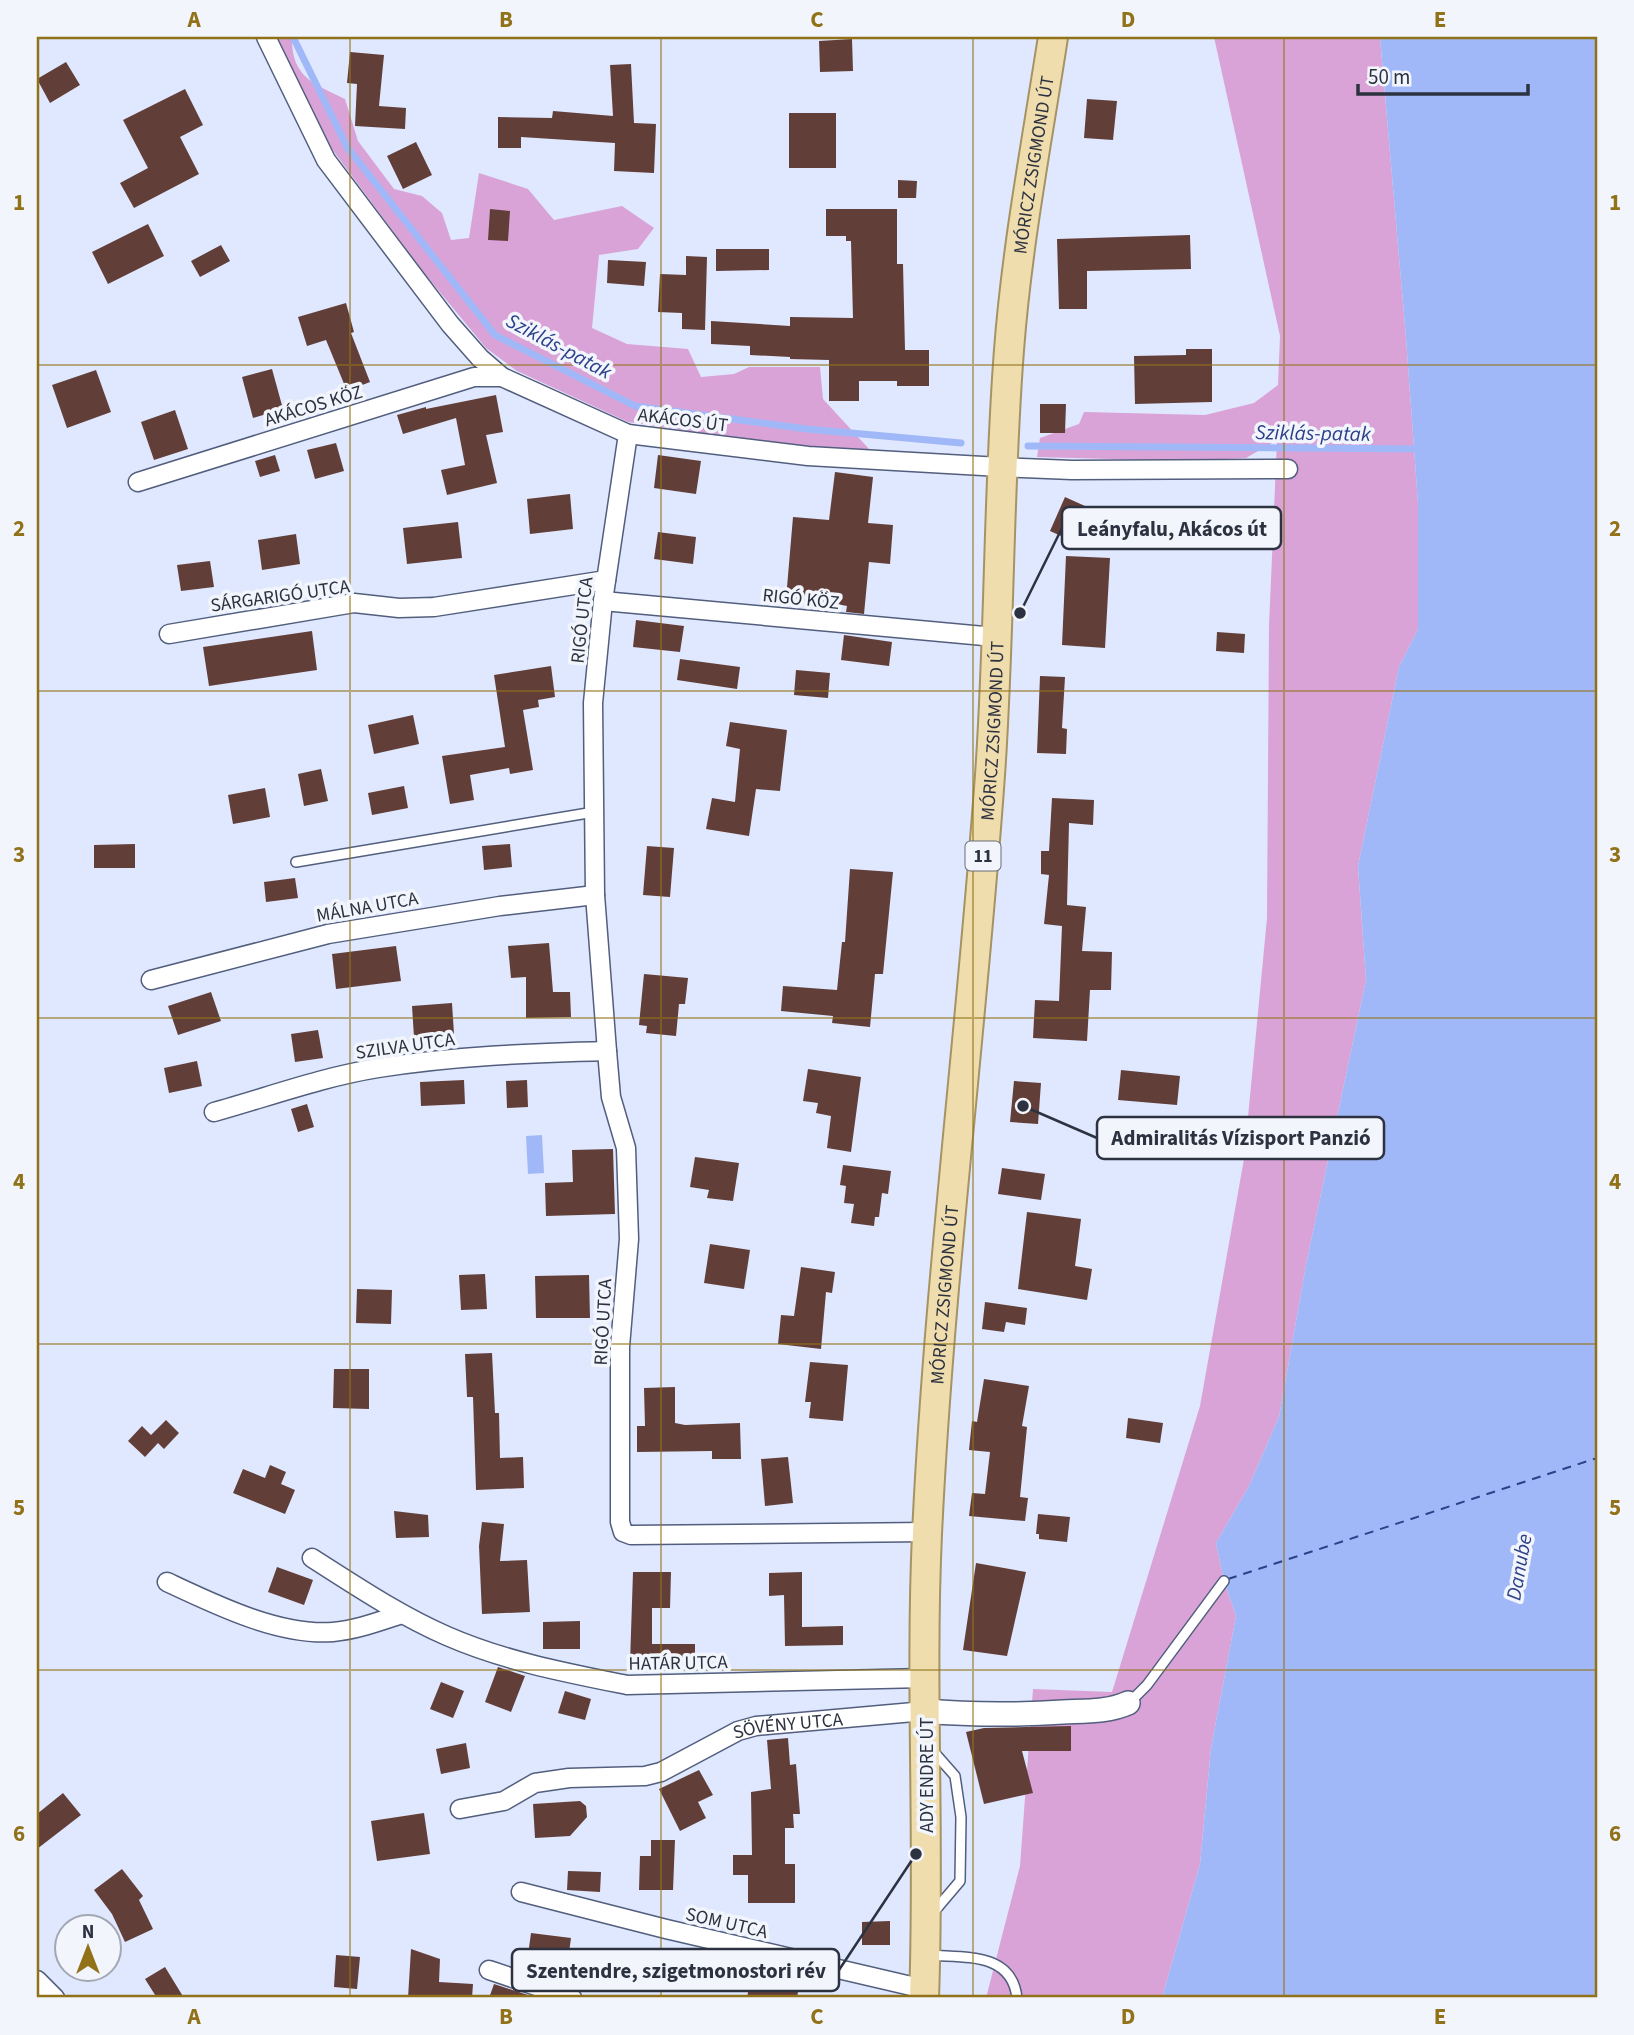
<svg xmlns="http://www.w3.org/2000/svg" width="1634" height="2035" font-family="'Source Sans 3',sans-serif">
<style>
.forest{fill:#daa3d7}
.water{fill:#a1b8f8}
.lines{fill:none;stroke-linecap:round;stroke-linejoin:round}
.stream{stroke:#a1b8f8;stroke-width:7}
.ferry{stroke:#2c418a;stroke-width:2;stroke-dasharray:9 7;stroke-linecap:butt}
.building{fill:#623e39}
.service-casing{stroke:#525e7d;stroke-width:12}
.minor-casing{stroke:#525e7d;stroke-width:21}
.tertiary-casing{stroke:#525e7d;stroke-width:26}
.primary-casing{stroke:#a59364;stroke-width:32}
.service{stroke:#fff;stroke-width:9}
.minor{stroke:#fff;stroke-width:18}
.tertiary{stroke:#fff;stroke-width:23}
.primary{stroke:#f0ddae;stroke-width:28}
.grid{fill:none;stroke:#917218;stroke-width:2;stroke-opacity:0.55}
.labels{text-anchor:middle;stroke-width:7;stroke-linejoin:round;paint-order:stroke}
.shield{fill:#f2f5fc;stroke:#686c78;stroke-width:2}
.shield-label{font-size:18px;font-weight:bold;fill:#2d3240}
.street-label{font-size:19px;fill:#2d3240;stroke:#f2f5fc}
.water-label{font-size:21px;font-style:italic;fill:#2c418a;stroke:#f2f5fc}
.leader{fill:none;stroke:#2d3240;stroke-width:2.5}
.callout-dot{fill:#2d3240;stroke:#f2f5fc;stroke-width:2.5}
.callout{fill:#f2f5fc;stroke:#2d3240;stroke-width:2.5}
.callout-label{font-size:21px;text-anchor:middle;font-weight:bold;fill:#2d3240}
.neatline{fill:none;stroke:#917218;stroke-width:2.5}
.grid-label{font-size:23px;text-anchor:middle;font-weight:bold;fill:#917218}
</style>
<rect width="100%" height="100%" fill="#dfe8fe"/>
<path class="forest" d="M276 37H292C291 77 314 84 345 99L358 141 394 189 422 196 442 213 451 240 469 238 479 173 528 189 554 220 622 206 654 228 638 249 599 255 592 328 627 344 688 349 701 377 734 374 749 367H820L823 399 870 450 789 446 628 422 517 371 486 348 424 273 320 133Z
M1214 37H1380L1406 338 1418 503V629L1399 667 1358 866 1366 980 1306 1265 1279 1417 1249 1486 1216 1543 1224 1581 1236 1616 1211 1748 1200 1864 1162 1998H986L1020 1866 1033 1689 1112 1692 1200 1406 1244 1159 1267 918 1269 626 1277 440 1246 458 1183 461 1037 457 1040 438 1079 424 1084 412 1205 415 1254 403 1278 385 1280 336Z"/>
<path class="water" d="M1380 37H1597V1998H1162L1200 1864 1211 1748 1236 1616 1224 1581 1216 1543 1249 1486 1279 1417 1306 1265 1366 980 1358 866 1399 667 1418 629V503L1406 338Z
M542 1135 544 1173 528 1174 526 1136Z"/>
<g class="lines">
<path class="stream" d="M293 37 347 147 495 335 635 406 807 429 961 443
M1028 446 1422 449"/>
<path class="ferry" d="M1228 1579 1597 1458"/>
</g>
<path class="building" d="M852 39 853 71 820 72 819 41Z
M350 52 384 55 379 106 406 108 405 129 355 126 357 84 347 83Z
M66 62 80 85 50 103 37 79Z
M631 64 634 123 656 124 654 173 614 171 615 143 521 137V148H498V117L552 118 553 111 613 116 610 65Z
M185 89 203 125 180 137 199 174 134 208 120 183 148 168 123 120Z
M1087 99 1117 101 1113 140 1084 138Z
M789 113H836V168H789Z
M416 142 432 175 403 189 387 156Z
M898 180 917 181 916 198H898Z
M490 209 510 211 508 241 488 240Z
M826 209H897V264H903L905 350H929V386H897V381H859V401H829V360L790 359V357L750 355V346L711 344V321L790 326V317L853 318 851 241H846V236H826Z
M148 224 164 256 108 284 92 252Z
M1190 235 1191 269 1087 271V309H1059L1057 239Z
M221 245 230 261 200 277 191 261Z
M716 249H769V270L716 271Z
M686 256 707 257 705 330 682 329V313L658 312 660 274 686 275Z
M608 260 646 262 644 286 607 283Z
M346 303 354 332 351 333 370 382 347 391 326 340 307 346 298 317Z
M1186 349H1212V402L1135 404 1134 356 1186 355Z
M272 369 283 409 253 418 242 377Z
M96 370 111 412 67 428 52 385Z
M496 395 503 432 486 435 497 483 447 495 441 470 465 465 456 418 403 434 397 415 426 407V409Z
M1040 404H1066L1065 433H1040Z
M175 410 188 449 154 460 141 422Z
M336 443 344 471 315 479 307 450Z
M275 455 280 471 260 477 255 461Z
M658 455 701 461 696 494 654 488Z
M835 472 873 477 868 523 893 525 890 564 869 562 864 614 846 612 847 606 837 604 786 599 793 517 829 520Z
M570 494 573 529 530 534 527 499Z
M1065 497 1085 506 1070 540 1050 531Z
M458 522 462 558 407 564 403 528Z
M658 532 696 537 693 564 654 559Z
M296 534 300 564 262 570 258 540Z
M1066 556 1110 558 1105 648 1062 645Z
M210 561 214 587 181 591 177 565Z
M636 620 684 626 680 652 633 647Z
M312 631 317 670 209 686 203 647Z
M1217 632 1245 634 1244 653 1216 651Z
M844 635 892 642 889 666 841 660Z
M680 659 740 667 737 689 677 680Z
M551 666 555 697 538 700 539 707 523 710 533 770 510 774 509 768 470 775 474 800 450 804 442 756 505 747 494 675Z
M796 670 830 673 828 698 794 695Z
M1040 676 1065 677 1062 728 1067 729 1066 754 1037 753Z
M413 715 419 744 374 754 368 725Z
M730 722 787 730 780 791 756 789 749 836 706 829 712 798 735 802 740 749 726 746Z
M321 769 328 801 304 806 298 774Z
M404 786 408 808 372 815 368 793Z
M265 788 270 817 233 824 228 795Z
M1052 798 1094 800 1093 825 1069 823 1067 905 1086 907 1082 951 1112 952 1111 990H1090L1087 1041 1033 1038 1035 1000 1059 1001 1062 926 1044 924 1049 875 1041 874V851H1049Z
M135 844V868H94V845Z
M510 844 512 867 484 870 482 846Z
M647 846 674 848 670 897 643 895Z
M850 869 893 872 883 974H875L870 1027 832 1023 833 1016 781 1011 783 986 837 990 842 942H845Z
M295 878 298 898 266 902 264 882Z
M549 943 553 992H570L571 1017 526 1018V977L511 978 508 946Z
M396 946 401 981 336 989 332 954Z
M644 974 688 978 685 1004H679L676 1036 646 1033 647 1026 639 1025Z
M211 992 221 1021 178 1035 168 1006Z
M452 1003 454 1034 414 1037 412 1006Z
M318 1030 323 1058 295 1062 291 1034Z
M197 1061 202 1086 169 1093 164 1068Z
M808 1069 861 1077 851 1152 827 1148 831 1116 816 1113 818 1103 803 1101Z
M1121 1070 1180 1076 1177 1105 1118 1100Z
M464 1080 465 1104 421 1106 420 1082Z
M527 1080 528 1107 507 1108 506 1081Z
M1014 1081 1041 1083 1038 1124 1010 1122Z
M307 1104 314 1127 298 1132 291 1109Z
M613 1149 615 1214 546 1216 545 1183 573 1182 572 1150Z
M695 1157 739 1163 733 1201 707 1198 709 1190 690 1187Z
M843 1165 891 1171 888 1194 882 1193 879 1217H875L874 1226 851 1223 854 1204 844 1203 846 1186 840 1185Z
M1002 1168 1045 1174 1041 1200 998 1194Z
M1027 1212 1081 1219 1075 1266 1092 1269 1087 1300 1018 1289Z
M710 1244 750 1250 744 1289 704 1283Z
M801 1267 835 1272 832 1293 826 1292 821 1349 778 1344 781 1315 794 1316Z
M485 1274 487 1309 461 1310 459 1275Z
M589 1275 590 1318H536L535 1276Z
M357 1289 392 1290 391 1324 356 1323Z
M985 1302 1027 1308 1025 1325 1006 1322 1004 1332 982 1329Z
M492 1353 495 1413H499L500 1458 523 1457 524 1488 476 1490 473 1397H467L465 1354Z
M810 1362 848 1365 843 1421 809 1418 811 1402H805Z
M334 1369H369V1409L333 1408Z
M984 1379 1029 1386 1022 1426 1027 1427 1020 1497 1028 1498 1025 1521 969 1516 972 1493 985 1494 990 1452 969 1450 972 1421 977 1422Z
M675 1387V1423L685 1425 740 1423 741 1459H712V1451L637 1452V1426H645L644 1388Z
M1128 1418 1163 1423 1160 1443 1126 1438Z
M166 1420 179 1433 164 1449 158 1443 145 1457 128 1441 142 1426 151 1435Z
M788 1457 793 1503 765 1506 761 1459Z
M270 1465 286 1472 281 1484 295 1490 285 1514 233 1493 243 1469 265 1478Z
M394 1511 428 1515 429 1537 396 1538Z
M1038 1514 1070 1517 1067 1542 1039 1539V1534H1036Z
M482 1522 504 1524 500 1561 527 1560 530 1612 482 1614 479 1546Z
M976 1563 1026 1572 1007 1656 963 1650Z
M277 1567 313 1580 304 1605 268 1592Z
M633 1572H671L670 1608H652V1644H695V1663H630Z
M802 1572V1627L843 1626V1645L785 1646 784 1595 769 1596V1573Z
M580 1621V1649H543V1622Z
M498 1667 525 1676 511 1712 485 1702Z
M441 1682 464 1691 453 1718 430 1709Z
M565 1691 591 1699 585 1720 558 1713Z
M1071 1726V1751H1022L1033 1793 984 1804 966 1732 984 1728Z
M788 1738 790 1765 796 1764 800 1814H793L794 1828H785V1864H795V1903H748V1875H733V1855H752L751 1792 771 1789 767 1740Z
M466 1743 470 1768 441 1774 436 1749Z
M699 1770 713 1795 698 1802 706 1818 680 1831 659 1789Z
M63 1793 81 1815 37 1849V1814Z
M580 1801 586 1806 587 1817 570 1836 535 1838 533 1804Z
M424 1813 430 1854 377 1861 371 1821Z
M651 1840H675L673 1890H639L640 1856H651Z
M122 1869 143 1896 139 1900 153 1929 125 1942 112 1914 94 1890Z
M568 1871 601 1872 600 1892 567 1890Z
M890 1921V1945H862V1922Z
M531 1933 571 1938 568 1960 528 1955Z
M411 1949 440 1959 439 1982 473 1984 472 1998H408Z
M336 1955 360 1957 357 1989 334 1987Z
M165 1967 184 1998H157L145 1979Z
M752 1970 800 1979 797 1998H747Z
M494 1984 537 1998H489Z"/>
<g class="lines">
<defs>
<path id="service" d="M296 862 594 812
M1130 1702 1147 1685 1224 1581
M932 1914 960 1881 961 1817 955 1776 933 1751
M930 1955C965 1958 1012 1952 1017 1998"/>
<g id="minor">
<path d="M266 37 326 160 450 324 480 358 502 377 628 434 808 456 1000 467 1072 470 1288 469"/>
<path d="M628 434 603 601 593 703 595 895 607 1051 611 1097 626 1148 629 1239 620 1347V1522L623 1532 631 1535 927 1532"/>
<path d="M138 482 474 377H502"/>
<path d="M603 601 995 637"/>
<path d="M169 634 354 603 399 608 434 607 606 580"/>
<path d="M151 980 328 934 500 906 595 895"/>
<path d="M214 1112C268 1097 322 1077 378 1068 454 1056 530 1053 607 1051"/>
<path d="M312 1558C356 1586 399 1615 447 1636 504 1661 567 1673 627 1685L924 1678"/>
<path d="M167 1582C216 1605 279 1636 333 1632 357 1630 380 1621 402 1614"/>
<path id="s1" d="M460 1809 504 1801 535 1783 569 1778 645 1776 661 1772 738 1731 756 1726 925 1711"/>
<path d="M521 1892 666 1929 924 1989"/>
<path d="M489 1970 572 1998"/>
<path d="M37 1980 55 1998"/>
</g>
<path id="tertiary" d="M925 1711C972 1715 1017 1715 1063 1712 1086 1711 1108 1712 1128 1703"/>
<g id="primary">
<path id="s2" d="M924 1998C930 1843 920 1688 927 1534 939 1280 972 1028 990 775 1000 633 998 491 1009 350 1017 245 1037 141 1053 37"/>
</g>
</defs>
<use href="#service" class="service-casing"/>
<use href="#minor" class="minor-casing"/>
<use href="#tertiary" class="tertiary-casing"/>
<use href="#primary" class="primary-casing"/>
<use href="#service" class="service"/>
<use href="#minor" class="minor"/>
<use href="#tertiary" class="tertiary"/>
<use href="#primary" class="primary"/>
</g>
<path class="grid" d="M350 37V1998M661 37V1998M973 37V1998M1284 37V1998M37 365H1597M37 691H1597M37 1018H1597M37 1344H1597M37 1670H1597"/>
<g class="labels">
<rect class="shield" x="965.5" y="841.5" width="35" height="29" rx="5"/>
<g class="shield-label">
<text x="983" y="862">11</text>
</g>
<g class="street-label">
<text dy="7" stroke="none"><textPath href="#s2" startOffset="1838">MÓRICZ ZSIGMOND ÚT</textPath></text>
<text transform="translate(313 405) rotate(-17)" y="7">AKÁCOS KÖZ</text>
<text transform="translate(683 419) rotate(7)" y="7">AKÁCOS ÚT</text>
<text transform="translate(280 595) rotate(-8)" y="7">SÁRGARIGÓ UTCA</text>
<text transform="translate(801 598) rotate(6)" y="7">RIGÓ KÖZ</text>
<text transform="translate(581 620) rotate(-84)" y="7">RIGÓ UTCA</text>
<text dy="7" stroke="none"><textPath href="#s2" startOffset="1270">MÓRICZ ZSIGMOND ÚT</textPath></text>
<text transform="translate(367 906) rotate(-10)" y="7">MÁLNA UTCA</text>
<text transform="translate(405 1045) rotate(-8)" y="7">SZILVA UTCA</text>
<text dy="7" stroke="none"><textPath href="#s2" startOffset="704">MÓRICZ ZSIGMOND ÚT</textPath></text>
<text transform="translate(602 1322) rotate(-87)" y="7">RIGÓ UTCA</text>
<text transform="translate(678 1662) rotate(-1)" y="7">HATÁR UTCA</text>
<text dy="7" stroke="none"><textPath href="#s1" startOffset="345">SÖVÉNY UTCA</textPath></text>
<text transform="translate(926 1775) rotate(-90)" y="7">ADY ENDRE ÚT</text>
<text transform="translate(727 1922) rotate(13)" y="7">SOM UTCA</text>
</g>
<g class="water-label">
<text transform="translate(559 346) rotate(28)" y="7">Sziklás-patak</text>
<text transform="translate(1313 433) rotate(1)" y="7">Sziklás-patak</text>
<text transform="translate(1519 1567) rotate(-80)" y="7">Danube</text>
</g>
</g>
<path class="leader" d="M1020 613L1062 528M1023 1106L1097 1138M916 1854L839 1970"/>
<g class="callout-dot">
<circle cx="1020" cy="613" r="7"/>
<circle cx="1023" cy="1106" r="7"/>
<circle cx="916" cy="1854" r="7"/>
</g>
<g class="callout">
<rect x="1062" y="507" width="219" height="42" rx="7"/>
<rect x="1097" y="1117" width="287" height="42" rx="7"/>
<rect x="512" y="1949" width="327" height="42" rx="7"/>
</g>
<g class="callout-label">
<text x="1172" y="536">Leányfalu, Akácos út</text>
<text x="1241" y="1145">Admiralitás Vízisport Panzió</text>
<text x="676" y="1978">Szentendre, szigetmonostori rév</text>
</g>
<rect width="1634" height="2035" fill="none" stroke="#f2f5fc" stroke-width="77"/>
<g transform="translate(88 1948)"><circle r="33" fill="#f2f5fc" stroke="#a3a7b1" stroke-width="2"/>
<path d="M0-5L12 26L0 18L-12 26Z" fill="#917218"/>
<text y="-10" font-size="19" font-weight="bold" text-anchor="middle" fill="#2d3240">N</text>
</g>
<path d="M1358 84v10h170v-10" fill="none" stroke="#2d3240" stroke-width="3.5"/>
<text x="1368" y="84" font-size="21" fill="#2d3240" stroke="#f2f5fc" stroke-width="5" paint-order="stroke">50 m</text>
<rect x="38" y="38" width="1558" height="1958" class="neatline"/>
<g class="grid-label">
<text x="194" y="27">A</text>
<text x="506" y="27">B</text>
<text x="817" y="27">C</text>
<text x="1128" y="27">D</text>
<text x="1440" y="27">E</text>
<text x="19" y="210">1</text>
<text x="1615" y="210">1</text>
<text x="19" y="536">2</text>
<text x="1615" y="536">2</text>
<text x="19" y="862">3</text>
<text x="1615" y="862">3</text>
<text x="19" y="1189">4</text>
<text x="1615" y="1189">4</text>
<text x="19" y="1515">5</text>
<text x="1615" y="1515">5</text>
<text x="19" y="1841">6</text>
<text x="1615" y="1841">6</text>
<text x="194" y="2024">A</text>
<text x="506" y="2024">B</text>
<text x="817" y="2024">C</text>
<text x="1128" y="2024">D</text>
<text x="1440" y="2024">E</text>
</g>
</svg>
